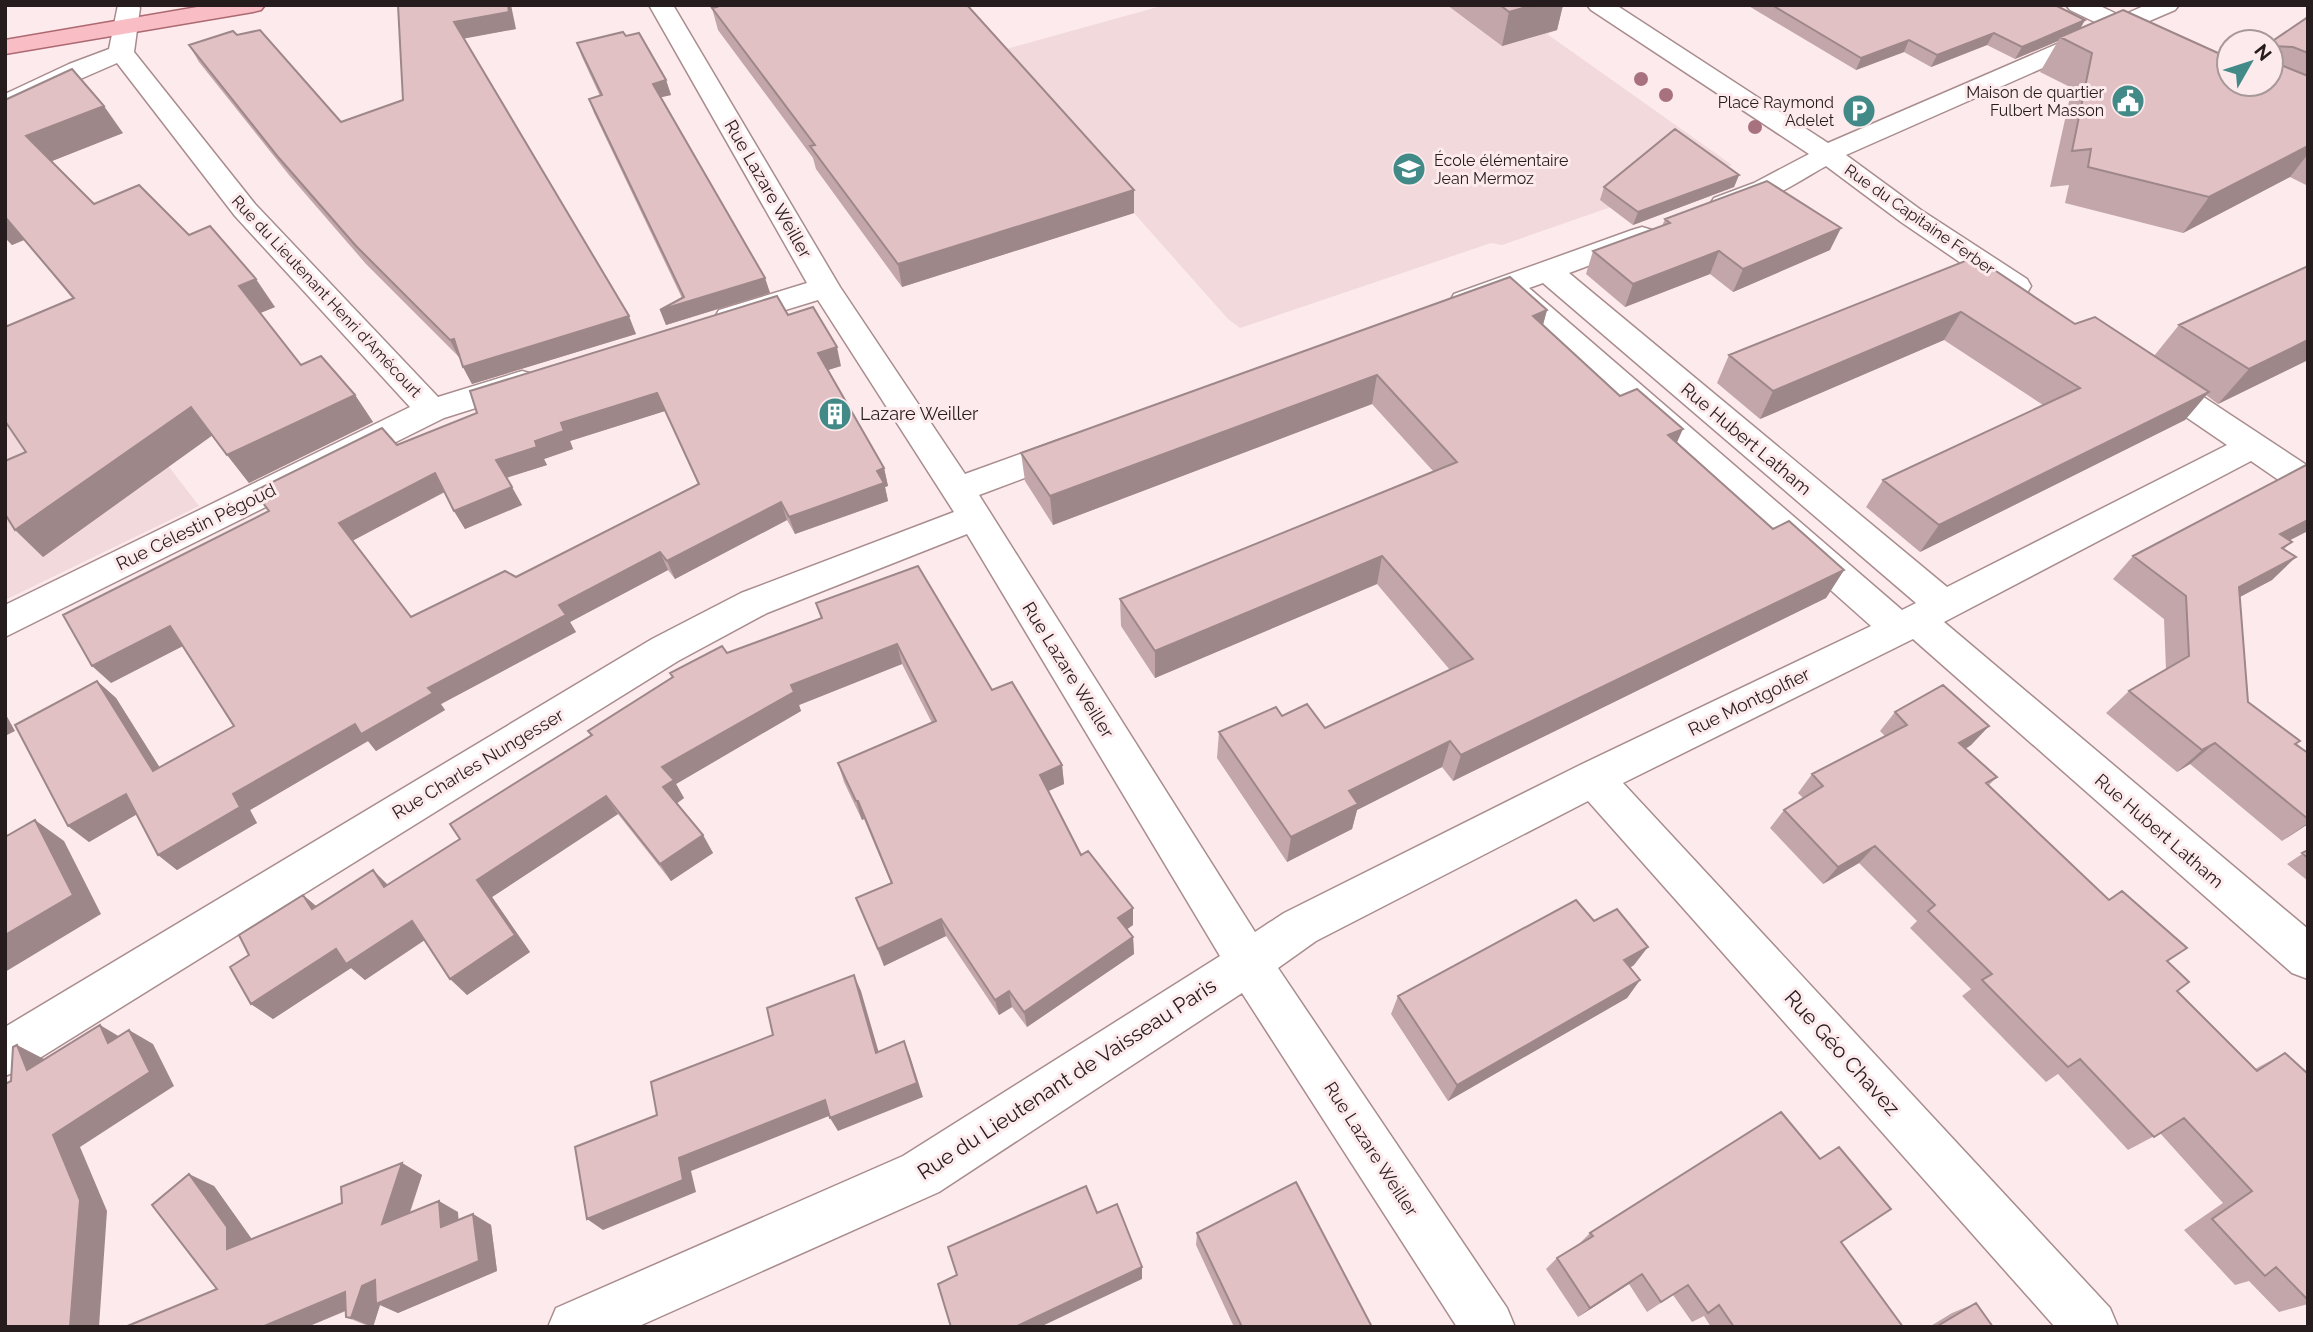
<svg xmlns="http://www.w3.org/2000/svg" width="2313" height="1332" font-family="Raleway,sans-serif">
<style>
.built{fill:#f2d9db}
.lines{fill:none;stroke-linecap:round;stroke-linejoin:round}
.minor-casing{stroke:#a98c8e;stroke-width:3}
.primary-casing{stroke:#ad6972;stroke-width:3}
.minor{fill:#fff;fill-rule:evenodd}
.primary{fill:#f9bec5;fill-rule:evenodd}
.tree{fill:#a7727e}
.wall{fill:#c2a6a9;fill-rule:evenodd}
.shaded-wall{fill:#9e8789}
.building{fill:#e1c1c4;stroke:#9e8789;stroke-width:2;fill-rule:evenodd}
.labels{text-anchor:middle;stroke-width:6;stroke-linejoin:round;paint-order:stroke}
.far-poi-label{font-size:16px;fill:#271c1d;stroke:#fdeaec;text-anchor:end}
.far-street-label{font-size:16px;fill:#271c1d;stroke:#fdeaec}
.street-label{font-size:18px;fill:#271c1d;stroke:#fdeaec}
.poi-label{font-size:18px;fill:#271c1d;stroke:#fdeaec;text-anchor:start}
.near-street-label{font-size:21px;fill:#271c1d;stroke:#fdeaec}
</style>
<rect width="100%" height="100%" fill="#fdeaec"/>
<path class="built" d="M1165 5H1521L1557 30 1547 34 1732 165 1502 245 1491 243 1240 328 1228 319 992 53Z
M87 360 199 506 5 600V365Z"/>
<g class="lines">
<defs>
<path id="minor" d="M118 5H138L140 8 134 52 255 204 438 397 522 371 533 374 538 382 533 390 444 418 5 637V605L410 407 235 216 117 63 5 112V94L69 64 109 49Z
M649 5H673L840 287 965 474 1059 440 1071 436 1083 440 1088 448 1083 456 979 495 1255 932 1284 913 1578 766 1871 626 1503 298 1465 311 1454 308 1450 301 1454 294 1632 230 1642 227 1652 230 1656 236 1652 242 1569 273 1947 587 2227 445 2142 387 2137 379 2142 371 2153 368 2164 371 2308 466V495L2296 492 2251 461 1944 622 2308 929V979L2292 973 1913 639 1623 783 2110 1308 2118 1327H2055L1588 801 1316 941 1278 968 1507 1308 1515 1327H1457L1242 993 939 1192 637 1327H548L556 1308 903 1156 1220 956 967 534 767 613 678 661 22 1069 5 1076V1027L652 639 741 593 954 512 818 300 730 327 719 324 715 317 719 310 807 283ZM1543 283 1916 603 1902 610 1529 288Z
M1587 5H1616L1828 143 2101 25 2070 10 2066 5H2098L2121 16 2146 5H2179L2175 10 2140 25 2229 66V84L2120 34 1846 155 1921 210 2027 279 2031 286 2027 293 2016 295 2005 293 1901 222 1826 166C1799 181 1745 218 1714 210L1710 204 1714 198 1754 183 1809 154 1591 10Z"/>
<path id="primary" d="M209 5H265L261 10 253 12 5 54V40Z"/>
</defs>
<use href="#minor" class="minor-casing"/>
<use href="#primary" class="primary-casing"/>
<use href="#minor" class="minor"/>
<use href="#primary" class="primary"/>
</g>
<g class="tree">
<circle cx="1641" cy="79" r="7"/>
<circle cx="1666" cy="95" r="7"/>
<circle cx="1755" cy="127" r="7"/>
</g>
<path class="wall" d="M398 5 516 29 464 38 636 334 472 384 463 367 460 358 366 264 289 175 199 62 189 45 237 35 341 122 403 100Z
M713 5H967L1134 190V213L902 287 816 169 813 158 718 30 712 8H714Z
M1447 5H1563L1557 30 1502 46Z
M1747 5H2055L2085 20 2080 29 2271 84V42L2308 17V186L2290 177 2183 233 2065 203 2069 185 2050 187 2072 88 2040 72 2058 41 2015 59 1987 45 1931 67 1904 52 1856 70Z
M626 36 666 80 671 95 661 97 765 278 770 293 666 325 660 310 682 298 594 113 589 99 600 96 582 57 577 43Z
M5 100 123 133 52 161 94 204 189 235 275 307 260 313 301 365 355 395 373 422 249 483 212 435 43 557 26 452 73 299 24 240 12 245 5 238Z
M1739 175 1734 187 1633 225 1600 200 1604 187Z
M1665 219 1830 250 1733 292 1710 274 1625 307 1586 274 1593 251 1662 226Z
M1975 257 2075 324 2154 356 2179 325 2308 360 2218 404 2206 395 2185 420 1920 552 1866 507 1883 480 2043 405 1944 340 1760 419 1717 383 1729 355Z
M1547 310 1543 325 1620 396 1677 442 1773 529 1844 570 1826 598 1453 781 1442 767 1357 810 1352 829 1287 862 1217 758 1219 732 1282 716 1325 728 1450 670 1377 584 1155 678 1121 626 1120 599 1433 471 1372 404 1053 525 1025 481 1021 453Z
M788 315 841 366 827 370 884 468 888 486 885 487 888 501 795 534 787 520 675 579 668 570 570 622 576 632 441 704 445 710 376 751 368 741 250 810 257 823 177 870 158 855 137 814 89 842 68 826 97 681 116 698 160 768 234 726 182 646 111 683 397 445ZM665 411 698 484 516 577 411 617 352 541 445 492 454 511 465 529 522 505 506 478 547 465 544 459 573 449 570 441Z
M2289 541 2292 542 2284 549 2272 580 2240 597 2248 702 2308 753V824L2282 841 2190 764 2177 772 2106 713 2129 691 2166 670 2164 619 2113 579 2133 556Z
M816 603 992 690 1062 765 1064 784 1048 791 1081 855 1133 925 1127 929 1133 937 1134 954 1027 1027 1012 1007 999 1015 946 936 884 966 856 898 891 883 864 819 862 820 844 782 838 763 932 723 902 664 799 705 801 711 676 784 684 798 676 804 703 835 713 853 671 881 618 814 492 897 530 952 467 995 425 940 365 980 351 968 273 1019 251 1004 249 955 303 895 316 906 387 885 460 839 591 736 588 731 672 677 670 673 821 619Z
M1895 712 1989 726 1971 745 1966 749 1997 777 1989 785 2167 961 2177 991 2255 1069 2285 1053 2308 1074V1304L2279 1312 2249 1281 2235 1285 2184 1230 2223 1203 2160 1133 2128 1150 2058 1074 2046 1082 1962 996 1971 989 1910 928 1917 921 1859 863 1823 884 1770 828 1784 810 1803 798 1798 793 1812 774 1885 736 1880 731Z
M2308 850V881L2287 864Z
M1594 921 1634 965 1630 968 1640 980 1627 998 1448 1101 1391 1014 1398 996Z
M402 1163 422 1175 410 1213 458 1212V1220L473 1214 491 1225 497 1271 398 1313 380 1305 373 1327 368 1326 346 1317V1311L307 1327 217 1289 214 1186 251 1238V1239L342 1203Z
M1197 1233 1372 1327H1234L1196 1245Z
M1590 1233 1841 1242 1903 1327H1711L1704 1316 1692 1322 1673 1295 1647 1312 1629 1284 1578 1317 1546 1269 1557 1258 1579 1244Z
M1976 1303 1993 1327H1929L1952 1313Z"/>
<path class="shaded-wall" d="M508 5H511L516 29 462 39 454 22Z
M1533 5H1563L1557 30 1502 46 1509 12Z
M2085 20 2078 32 2060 37 2058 41 2015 59 2022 47Z
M1994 33 1987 45 1931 67 1937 55Z
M1909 40 1904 52 1856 70 1861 58Z
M666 80 671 95 658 98 653 84Z
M104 106 123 133 47 163 26 136Z
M2308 146V154L2290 177 2183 233 2209 197Z
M1739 175 1734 187 1633 225 1638 212Z
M1134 190V213L902 287 898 264Z
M5 217 24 240 12 245 5 237Z
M1841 228 1830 250 1733 292 1743 269Z
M1719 251 1710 274 1625 307 1633 284Z
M765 278 770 293 666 325 660 310Z
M256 279 275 307 258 314 239 286Z
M1547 310 1539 339 1533 316Z
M1961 312 1944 340 1760 419 1773 391Z
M629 316 636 334 472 384 463 367Z
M454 339 459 358 450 340Z
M2308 340V360L2218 404 2249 369Z
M837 347 841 366 822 372 818 353Z
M1377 375 1372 404 1053 525 1050 496Z
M2209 392 2185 420 1920 552 1939 525Z
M657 393 665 411 570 441 573 449 544 459 547 465 506 478 496 460 535 441 561 423Z
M355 395 373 422 249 483 227 455Z
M191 407 213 435 43 557 15 530Z
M1683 429 1670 458 1668 435Z
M884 468 888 486 885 487 888 501 795 534 789 517 877 471Z
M435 473 446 491 352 541 339 523Z
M512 487 522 505 465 529 454 511Z
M781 502 787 520 675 579 667 561Z
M2308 520V531L2257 557 2280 534Z
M660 552 668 570 570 622 576 632 441 704 428 688 559 605Z
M1382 556 1377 584 1155 678V651Z
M2296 557 2272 580 2215 610 2239 587Z
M1844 570 1826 598 1453 781 1461 755Z
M170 626 187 644 111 683 92 666Z
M897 644 902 664 799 705 801 711 676 784 684 798 673 806 663 787 662 767 791 685Z
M97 681 116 698 172 787 153 771Z
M433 693 445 710 376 751 368 741 250 810 257 823 177 870 158 855 233 794 355 724Z
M5 713 15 731 5 736Z
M1989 726 1971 745 1942 762 1959 743Z
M1450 741 1442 767 1357 810 1352 829 1287 862 1291 837 1349 791Z
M2215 743 2190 764 2177 772 2202 750Z
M1062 765 1064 784 1042 794 1040 775Z
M126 794 146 809 89 842 68 826Z
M606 796 618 814 492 897 530 952 467 995 450 979 477 880Z
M856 801H858L864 819 862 820Z
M35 820 64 841 101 914 5 972V935Z
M2308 823V824L2282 841Z
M703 835 713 853 671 881 660 864Z
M1875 846 1859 863 1823 884 1838 867Z
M373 870 391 888 384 887Z
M303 895 323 912 312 909Z
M1133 908V925L1119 935 1118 918Z
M941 919 946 936 884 966 878 949Z
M412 921 429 937 365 980 351 968 273 1019 251 1004 336 949Z
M1133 937 1134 954 1027 1027 1024 1012Z
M1648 947 1634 965 1611 978 1624 960Z
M854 975 861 991 883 1067 876 1053Z
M1640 980 1627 998 1448 1101 1457 1085Z
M1009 991 1012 1007 999 1015 995 1000Z
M100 1025 125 1040 108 1043Z
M129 1030 153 1044 174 1086 80 1147 107 1211 99 1327H70L53 1135Z
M904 1041 910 1056 923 1097 838 1131 830 1118Z
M17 1045 44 1059 54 1084 27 1070Z
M825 1100 834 1114 691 1171 696 1192 603 1230 587 1219 679 1158Z
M402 1163 422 1175 402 1235 382 1224Z
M189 1174 214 1186 251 1238 252 1260 227 1249Z
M439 1201 458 1212 460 1238 441 1227Z
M473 1214 491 1225 497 1271 398 1313 380 1305 373 1327 351 1318 354 1307 307 1327H262L362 1286Z
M1142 1267V1279L1040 1327H1015Z
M1642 1274 1629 1284 1578 1317 1590 1308Z"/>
<path class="building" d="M398 5H508L509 12 454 22 629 316 463 367 454 339 450 340 356 246 279 158 189 45 233 31 237 35 260 30 341 122 403 100Z
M716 5H967L1134 190 898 264 810 146 815 145 712 8 717 7Z
M1500 5H1533L1509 12Z
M1772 5H2055L2085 20 2022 47 1994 33 1937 55 1909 40 1861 58Z
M2123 10 2229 58V84H2271V61L2308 76V146L2209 197 2088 167 2091 149 2072 151 2092 53 2060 37Z
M2308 17V53L2293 47 2271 46V42Z
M623 32 626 36 639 33 666 80 653 84 765 278 660 310 684 297 589 99 602 95 577 43Z
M72 69 104 106 26 136 94 204 139 185 189 235 210 226 256 279 239 286 301 365 321 356 355 395 227 455 191 407 15 530 5 514V461L26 452 5 421V327L74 298 5 217V100Z
M1675 129 1739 175 1638 212 1604 187Z
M1767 181 1841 228 1743 269 1719 251 1633 284 1593 251 1670 223 1665 219Z
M1975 257 2075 324 2095 317 2209 392 1939 525 1883 480 2080 388 1961 312 1773 391 1729 355Z
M2308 266V340L2249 369 2179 325Z
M1510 277 1547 310 1533 316 1620 396 1637 389 1683 429 1668 435 1773 529 1789 521 1844 570 1461 755 1450 741 1349 791 1358 804 1291 837 1219 732 1276 707 1282 716 1307 704 1325 728 1473 659 1382 556 1155 651 1120 599 1457 462 1377 375 1050 496 1021 453Z
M777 296 788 315 813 307 837 347 818 353 884 468 877 471 884 483 789 517 781 502 667 561 660 552 559 605 566 615 428 688 433 693 361 734 355 724 233 794 240 807 158 855 126 794 68 826 15 725 97 681 153 771 234 726 170 626 92 666 63 615 269 511 254 491 382 428 397 445 477 413 470 391ZM657 393 699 484 516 577 505 571 411 617 339 523 435 473 454 511 512 487 496 460 537 447 535 441 564 431 561 423Z
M2308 464V520L2280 534 2292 542 2282 548 2296 557 2239 587 2248 702 2300 741 2295 744 2308 753V819L2215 743 2202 750 2129 691 2189 656 2186 596 2133 556Z
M918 566 992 690 1012 682 1062 765 1040 775 1081 855 1088 851 1133 908 1118 918 1133 937 1024 1012 1009 991 995 1000 941 919 878 949 856 898 892 883 858 801H856L838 763 936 721 897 644 791 685 794 692 662 767 674 780 663 787 703 835 660 864 606 796 477 880 515 935 450 979 412 921 346 964 336 949 251 1004 230 967 249 955 239 935 303 895 312 909 373 870 384 887 460 839 450 824 592 735 588 731 673 677 670 673 722 646 727 653 822 618 816 603Z
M1943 685 1989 726 1959 743 1997 777 1986 783 2109 900 2122 891 2187 948 2167 961 2189 982 2177 991 2257 1071 2285 1053 2308 1074V1300L2276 1267 2265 1276 2212 1219 2252 1191 2184 1118 2154 1137 2080 1059 2068 1067 1982 980 1992 974 1928 911 1935 905 1875 846 1838 867 1784 810 1823 786 1812 774 1907 725 1895 712Z
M35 820 73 895 5 935V837Z
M2308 850V858L2302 853Z
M1576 900 1594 921 1617 909 1648 947 1624 960 1640 980 1457 1085 1398 996Z
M854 975 876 1053 904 1041 917 1083 830 1118 825 1100 679 1158 683 1180 587 1219 575 1147 657 1115 651 1082 773 1035 767 1008Z
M100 1025 108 1043 129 1030 150 1072 53 1135 80 1200 70 1327H5V1084L11 1081 13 1047 17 1045 27 1070Z
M1781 1112 1820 1159 1839 1147 1891 1209 1841 1242 1903 1327H1734L1719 1305 1708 1313 1688 1285 1661 1302 1642 1274 1590 1308 1557 1258 1593 1236 1590 1233Z
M402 1163 382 1224 439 1201 441 1227 473 1214 479 1261 376 1304 375 1280 362 1286 351 1318 346 1317 345 1292 262 1327H125L217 1289 152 1205 189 1174 227 1227V1249L342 1203 341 1187Z
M1296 1182 1372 1327H1242L1197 1233Z
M1086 1186 1097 1213 1117 1204 1142 1267 1015 1327H951L938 1284 957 1275 948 1247Z
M1976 1303 1993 1327H1936Z"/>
<defs>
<symbol id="civic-disc" viewBox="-11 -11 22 22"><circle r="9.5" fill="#428a87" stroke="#fdeaec"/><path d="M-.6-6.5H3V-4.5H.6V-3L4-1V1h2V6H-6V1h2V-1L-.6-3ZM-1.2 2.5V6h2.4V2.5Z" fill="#fff"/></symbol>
<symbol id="parking-disc" viewBox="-11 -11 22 22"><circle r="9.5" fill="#428a87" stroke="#fdeaec"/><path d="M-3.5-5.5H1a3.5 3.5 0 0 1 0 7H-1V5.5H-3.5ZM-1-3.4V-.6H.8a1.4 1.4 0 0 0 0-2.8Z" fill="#fff"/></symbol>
<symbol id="school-disc" viewBox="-11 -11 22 22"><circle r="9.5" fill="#428a87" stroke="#fdeaec"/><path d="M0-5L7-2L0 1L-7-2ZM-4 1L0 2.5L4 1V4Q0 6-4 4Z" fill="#fff"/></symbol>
<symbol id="building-disc" viewBox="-11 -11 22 22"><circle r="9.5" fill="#428a87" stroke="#fdeaec"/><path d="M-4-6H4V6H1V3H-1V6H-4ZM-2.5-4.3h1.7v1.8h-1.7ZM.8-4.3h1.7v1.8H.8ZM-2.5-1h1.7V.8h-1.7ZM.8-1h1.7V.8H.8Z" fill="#fff"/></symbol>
</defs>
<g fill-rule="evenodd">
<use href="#civic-disc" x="2109" y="82" width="38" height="38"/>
<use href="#parking-disc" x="1840" y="92" width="38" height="38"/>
<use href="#school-disc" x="1390" y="150" width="38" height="38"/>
<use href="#building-disc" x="816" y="395" width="38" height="38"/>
</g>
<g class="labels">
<g class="far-poi-label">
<text x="2104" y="98">Maison de quartier<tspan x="2104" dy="18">Fulbert Masson</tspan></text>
<text x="1834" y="108">Place Raymond<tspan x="1834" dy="18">Adelet</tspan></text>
<text x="1434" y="166" text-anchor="start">École élémentaire<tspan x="1434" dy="18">Jean Mermoz</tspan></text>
</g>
<g class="far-street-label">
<text transform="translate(1920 219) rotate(35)" y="6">Rue du Capitaine Ferber</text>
<text transform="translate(327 296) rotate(47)" y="6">Rue du Lieutenant Henri d'Amécourt</text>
</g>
<g class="street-label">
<text transform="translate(768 189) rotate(60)" y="6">Rue Lazare Weiller</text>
<text transform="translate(1746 439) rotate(40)" y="6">Rue Hubert Latham</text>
<text transform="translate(196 527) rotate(-26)" y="6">Rue Célestin Pégoud</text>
<text transform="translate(1068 670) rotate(58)" y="6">Rue Lazare Weiller</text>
<text transform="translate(1749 702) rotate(-26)" y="6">Rue Montgolfier</text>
<text transform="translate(478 764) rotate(-31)" y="6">Rue Charles Nungesser</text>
<text transform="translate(2159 831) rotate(41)" y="6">Rue Hubert Latham</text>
<text transform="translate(1371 1149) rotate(57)" y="6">Rue Lazare Weiller</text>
</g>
<g class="poi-label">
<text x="860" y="420">Lazare Weiller</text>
</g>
<g class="near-street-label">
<text transform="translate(1842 1053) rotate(48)" y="7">Rue Géo Chavez</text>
<text transform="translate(1067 1079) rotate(-33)" y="7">Rue du Lieutenant de Vaisseau Paris</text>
</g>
</g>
<rect width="2313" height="1332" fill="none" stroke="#271c1d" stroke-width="14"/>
<g transform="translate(2250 63) rotate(51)"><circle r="33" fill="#fdeaec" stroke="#a79899" stroke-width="2"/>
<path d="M0-5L12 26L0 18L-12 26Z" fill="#428a87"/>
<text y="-10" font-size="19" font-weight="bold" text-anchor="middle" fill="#271c1d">N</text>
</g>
</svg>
